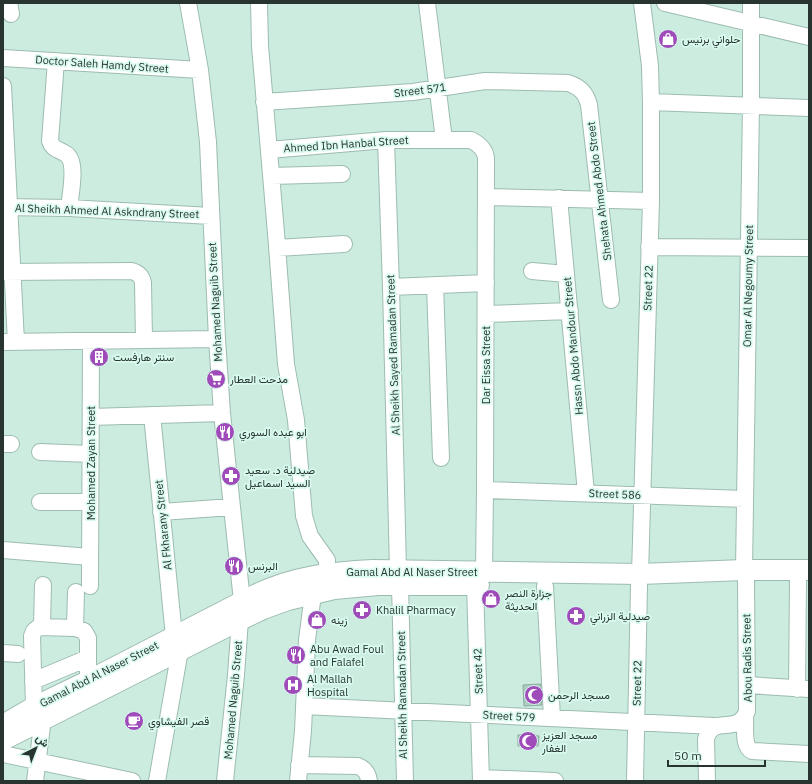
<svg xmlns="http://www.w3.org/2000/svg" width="812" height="784" font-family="'IBM Plex Sans',Vazirmatn,sans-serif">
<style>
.building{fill:#aecdc2;stroke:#8aa89d}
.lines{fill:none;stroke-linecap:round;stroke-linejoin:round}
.minor-casing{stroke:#9dbcb0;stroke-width:18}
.major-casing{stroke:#9dbcb0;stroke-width:22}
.minor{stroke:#fff;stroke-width:16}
.major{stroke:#fff;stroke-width:20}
.labels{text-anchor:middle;stroke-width:3.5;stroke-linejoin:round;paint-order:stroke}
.poi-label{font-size:11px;fill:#27342f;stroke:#d9faee;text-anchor:start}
.street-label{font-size:11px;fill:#27342f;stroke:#d9faee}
</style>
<rect width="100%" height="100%" fill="#ccece0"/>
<path class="building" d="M541 684 542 705 524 706 523 685Z
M518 735 539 736 538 746H518Z"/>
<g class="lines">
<defs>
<path id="minor" d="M9 3 11 14
M188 3 200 70 208 142 217 339 222 413 242 601
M259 3 260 46 276 233 286 364 296 420 304 516 310 536 327 560V574
M427 3 444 140
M665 3 809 37
M3 58 200 70
M56 61 50 141C53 150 59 149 66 154 78 162 70 195 69 208
M3 86 16 342
M264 102 413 92 485 81 568 83C580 87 586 93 589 105L611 300
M651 102 809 108
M386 140 391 287 398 570
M269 150 386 140H471C479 144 485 149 486 158L485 490 484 571
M271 176 342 174
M486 197 651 201
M559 198 586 493
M3 207 69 208 211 216
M649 247 809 248
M277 248 344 244
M532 271 566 274
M3 272 132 271C138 273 142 276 143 283L144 340
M435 285 441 458
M391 287 486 283
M486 314 570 311
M3 342 217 339
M152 415 174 636
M91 417 222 413
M3 444H11
M40 452 91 454
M485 490 745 499
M40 502H90
M161 512 232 507
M3 550 90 557
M744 570 751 105V3
M640 574 651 201V102L650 66 642 3
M400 585 405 781
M475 585 481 781
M90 586 91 341
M545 586 552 718
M42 626 43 585
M75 628 76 592
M3 653 18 654
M33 681 88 658
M747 685 809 689
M797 689 798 580
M304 706 714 726
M34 707 32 636 34 631 39 627 75 628 84 631 88 638V681
M745 716C746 726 742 746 752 751L809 754
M3 754 132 781
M299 765 358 766C365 769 368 773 369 781
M481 778 555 781
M35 781 43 718
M157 781 180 650
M225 781 236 675 240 620
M298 781 303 731 307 640 313 594
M635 781 639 585
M707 781 706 739C713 713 738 737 747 711L746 579"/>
<path id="major" d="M3 725 34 707 88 681 257 594C295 576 332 572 373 570L640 574 744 570H809
M3 740 240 620 263 609 288 600 334 589 378 585H479"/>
</defs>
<use href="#minor" class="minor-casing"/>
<use href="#major" class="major-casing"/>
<use href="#minor" class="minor"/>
<use href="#major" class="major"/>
</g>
<defs>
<symbol id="shop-disc" viewBox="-11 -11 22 22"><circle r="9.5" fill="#a04bba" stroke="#d9faee"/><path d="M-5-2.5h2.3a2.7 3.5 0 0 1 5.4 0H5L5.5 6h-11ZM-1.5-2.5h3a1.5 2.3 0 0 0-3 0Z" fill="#fff"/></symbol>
<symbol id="building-disc" viewBox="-11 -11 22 22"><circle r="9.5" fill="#a04bba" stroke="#d9faee"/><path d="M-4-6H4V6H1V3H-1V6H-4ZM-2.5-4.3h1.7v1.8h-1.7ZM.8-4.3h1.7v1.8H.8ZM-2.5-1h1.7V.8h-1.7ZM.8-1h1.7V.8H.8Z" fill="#fff"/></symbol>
<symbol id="supermarket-disc" viewBox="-11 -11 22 22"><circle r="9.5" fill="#a04bba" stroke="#d9faee"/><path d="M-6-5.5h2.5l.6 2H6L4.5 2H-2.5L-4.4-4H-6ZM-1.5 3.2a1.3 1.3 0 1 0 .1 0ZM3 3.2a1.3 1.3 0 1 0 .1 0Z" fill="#fff"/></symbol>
<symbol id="restaurant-disc" viewBox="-11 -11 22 22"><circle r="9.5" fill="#a04bba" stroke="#d9faee"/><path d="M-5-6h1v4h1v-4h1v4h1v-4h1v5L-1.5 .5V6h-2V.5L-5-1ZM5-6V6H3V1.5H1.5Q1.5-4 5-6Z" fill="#fff"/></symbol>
<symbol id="pharmacy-disc" viewBox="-11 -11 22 22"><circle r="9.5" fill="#a04bba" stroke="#d9faee"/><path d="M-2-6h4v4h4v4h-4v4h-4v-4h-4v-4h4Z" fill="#fff"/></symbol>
<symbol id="hospital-disc" viewBox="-11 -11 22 22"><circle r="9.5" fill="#a04bba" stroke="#d9faee"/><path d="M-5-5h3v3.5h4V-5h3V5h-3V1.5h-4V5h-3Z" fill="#fff"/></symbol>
<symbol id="mosque-disc" viewBox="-11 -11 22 22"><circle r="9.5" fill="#a04bba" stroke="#d9faee"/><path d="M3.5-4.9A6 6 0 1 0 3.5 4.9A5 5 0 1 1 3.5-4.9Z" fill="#fff"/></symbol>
<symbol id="cafe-disc" viewBox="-11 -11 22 22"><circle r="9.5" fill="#a04bba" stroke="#d9faee"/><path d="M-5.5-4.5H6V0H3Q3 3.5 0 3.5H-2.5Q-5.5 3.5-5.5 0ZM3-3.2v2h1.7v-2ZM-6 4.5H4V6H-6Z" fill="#fff"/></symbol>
</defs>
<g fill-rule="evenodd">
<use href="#shop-disc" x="657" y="28" width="22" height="22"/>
<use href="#building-disc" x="88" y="346" width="22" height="22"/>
<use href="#supermarket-disc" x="205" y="368" width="22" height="22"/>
<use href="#restaurant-disc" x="214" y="421" width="22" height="22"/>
<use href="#pharmacy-disc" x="220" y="465" width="22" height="22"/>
<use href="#restaurant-disc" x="223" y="555" width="22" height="22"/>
<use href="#shop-disc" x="480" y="588" width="22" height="22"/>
<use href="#pharmacy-disc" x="351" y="599" width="22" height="22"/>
<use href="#pharmacy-disc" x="565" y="605" width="22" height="22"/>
<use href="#shop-disc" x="306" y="609" width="22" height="22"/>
<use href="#restaurant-disc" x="285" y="644" width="22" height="22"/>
<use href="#hospital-disc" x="282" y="674" width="22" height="22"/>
<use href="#mosque-disc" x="523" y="684" width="22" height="22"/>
<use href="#cafe-disc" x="123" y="710" width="22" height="22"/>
<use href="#mosque-disc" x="517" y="730" width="22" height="22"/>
</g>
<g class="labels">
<g class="poi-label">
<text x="682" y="43">حلواني برنيس</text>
<text x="113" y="361">سنتر هارفست</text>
<text x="230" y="383">مدحت العطار</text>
<text x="239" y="436">ابو عبده السوري</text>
<text x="245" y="474">صيدلية د. سعيد<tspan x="245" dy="13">السيد اسماعيل</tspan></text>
<text x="248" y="570">البرنس</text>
<text x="505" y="597">جزارة النصر<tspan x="505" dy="13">الحديثة</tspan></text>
<text x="376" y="614">Khalil Pharmacy</text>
<text x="590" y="620">صيدلية الزراني</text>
<text x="331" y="624">زينه</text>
<text x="310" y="653">Abu Awad Foul<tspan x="310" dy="13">and Falafel</tspan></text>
<text x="307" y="683">Al Mallah<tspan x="307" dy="13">Hospital</tspan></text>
<text x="548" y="699">مسجد الرحمن</text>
<text x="148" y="725">قصر الفيشاوي</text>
<text x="542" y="739">مسجد العزيز<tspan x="542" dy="13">الغفار</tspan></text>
</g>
<g class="street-label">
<text transform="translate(102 64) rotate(4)" y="4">Doctor Saleh Hamdy Street</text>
<text transform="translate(420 90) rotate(-7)" y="4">Street 571</text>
<text transform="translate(346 144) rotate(-4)" y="4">Ahmed Ibn Hanbal Street</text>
<text transform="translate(599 191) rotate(-97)" y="4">Shehata Ahmed Abdo Street</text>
<text transform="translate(107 211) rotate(2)" y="4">Al Sheikh Ahmed Al Askndrany Street</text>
<text transform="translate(748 286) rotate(-89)" y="4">Omar Al Negoumy Street</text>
<text transform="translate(648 288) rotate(-88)" y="4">Street 22</text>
<text transform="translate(215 302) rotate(-93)" y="4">Mohamed Naguib Street</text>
<text transform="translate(573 346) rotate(-95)" y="4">Hassn Abdo Mandour Street</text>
<text transform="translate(393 355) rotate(-92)" y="4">Al Sheikh Sayed Ramadan Street</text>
<text transform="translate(486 365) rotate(-90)" y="4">Dar Eissa Street</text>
<text transform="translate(91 463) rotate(-90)" y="4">Mohamed Zayan Street</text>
<text transform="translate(615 494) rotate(2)" y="4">Street 586</text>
<text transform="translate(163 525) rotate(-96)" y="4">Al Fkharany Street</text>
<text x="412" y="576">Gamal Abd Al Naser Street</text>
<text transform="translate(747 658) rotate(-91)" y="4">Abou Radis Street</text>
<text transform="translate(478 671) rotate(-92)" y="4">Street 42</text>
<text transform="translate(99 674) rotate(-27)" y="4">Gamal Abd Al Naser Street</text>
<text transform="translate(637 683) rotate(-89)" y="4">Street 22</text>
<text transform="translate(402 695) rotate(-91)" y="4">Al Sheikh Ramadan Street</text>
<text transform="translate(233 700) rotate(-85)" y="4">Mohamed Naguib Street</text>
<text transform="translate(509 716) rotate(3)" y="4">Street 579</text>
</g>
</g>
<rect width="812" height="784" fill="none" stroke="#27342f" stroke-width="8"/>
<g transform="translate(36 748) rotate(42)" stroke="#d9faee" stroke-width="3" paint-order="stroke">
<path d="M0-3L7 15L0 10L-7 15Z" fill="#27342f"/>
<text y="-6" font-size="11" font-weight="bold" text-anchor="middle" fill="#27342f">ش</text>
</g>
<path d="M668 760v6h97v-6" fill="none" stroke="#27342f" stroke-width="2"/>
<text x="674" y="760" font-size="12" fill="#27342f" stroke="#d9faee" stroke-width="3" paint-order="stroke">50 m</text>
</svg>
